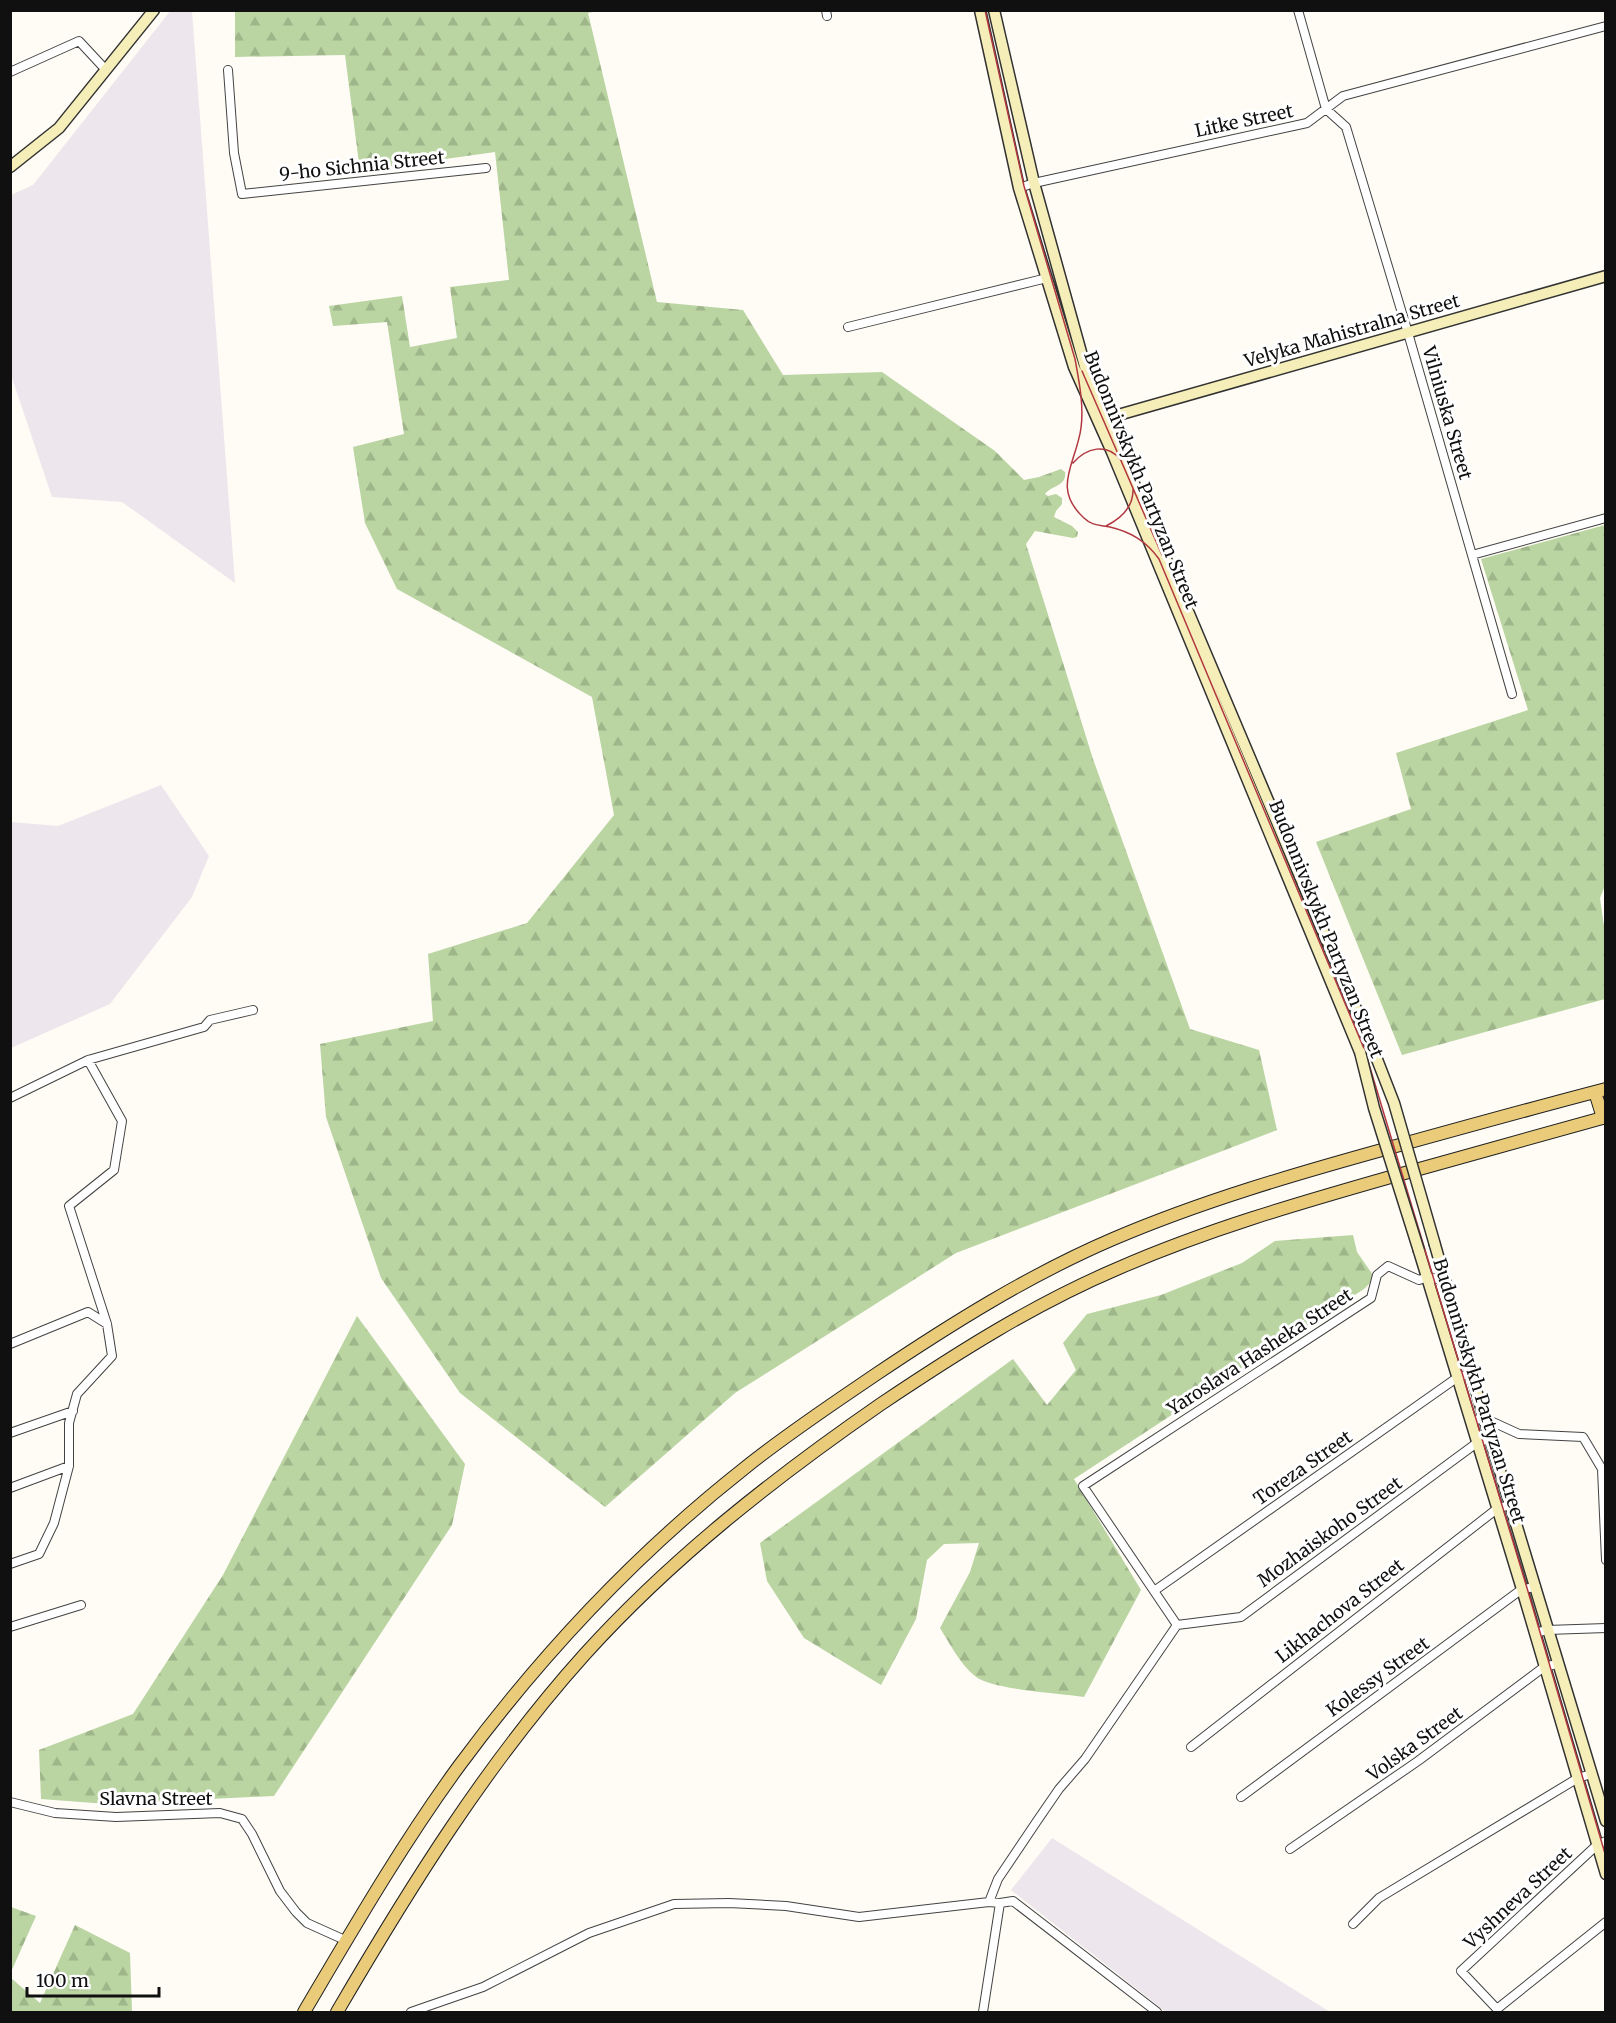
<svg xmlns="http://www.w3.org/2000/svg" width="1616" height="2023" font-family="Merriweather,serif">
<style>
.industrial{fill:#ede6ed}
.forest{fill:url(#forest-firs)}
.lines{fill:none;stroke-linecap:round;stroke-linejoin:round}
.street-casing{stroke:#434343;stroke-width:10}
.secondary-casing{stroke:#323232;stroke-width:13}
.primary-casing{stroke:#212121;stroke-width:14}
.street{stroke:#fff;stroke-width:8}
.secondary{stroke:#f6eeb8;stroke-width:10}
.primary{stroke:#e9cb7a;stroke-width:12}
.tram{stroke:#b13740;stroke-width:1.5}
.secondary-bridge-casing{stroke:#323232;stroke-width:13;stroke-linecap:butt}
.secondary-bridge{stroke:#f6eeb8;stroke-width:10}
.labels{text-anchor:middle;stroke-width:6;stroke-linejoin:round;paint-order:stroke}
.street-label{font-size:18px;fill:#101010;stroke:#fff}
</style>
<defs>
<pattern id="forest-firs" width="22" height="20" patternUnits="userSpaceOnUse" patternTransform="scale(1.5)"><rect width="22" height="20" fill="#bad4a2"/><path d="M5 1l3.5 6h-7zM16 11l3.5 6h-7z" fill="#9fb58a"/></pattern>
</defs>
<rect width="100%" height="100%" fill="#fefcf5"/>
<path class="industrial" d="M171 10 192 11 235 583 122 502 52 497 11 375V195L33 185Z
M161 785 209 856 192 897 110 1004 11 1048V822L58 826Z
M1052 1838 1330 2012H1166L1011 1890Z"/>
<path class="forest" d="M235 11H597L588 13 657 302 743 310 783 375 882 372 995 451 1024 480 1039 477 1061 469 1065 472C1067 486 1052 485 1045 494L1048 496 1056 494 1062 498V504L1056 511 1054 517 1072 526 1078 532 1077 537 1073 538 1035 531 1026 544 1093 759 1190 1029 1259 1050 1277 1130 956 1253 735 1393 605 1507 460 1393 381 1278 326 1117 320 1044 433 1021 428 954 527 923 614 815 592 697 397 589 365 523 353 447 404 434 387 322 333 326 329 306 402 296 410 347 457 338 450 287 509 280 495 152 360 171 345 55 235 57Z
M1605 525 1606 883 1600 898 1606 941 1605 999 1402 1055 1316 842 1411 809 1396 753 1528 710 1481 559Z
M1353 1235 1357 1252 1375 1278 1364 1289 1074 1479 1141 1590 1084 1697C1060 1693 991 1690 975 1676 960 1664 950 1644 940 1628L970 1572 979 1543 944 1544 927 1560 916 1619 881 1685 804 1638 767 1581 760 1543 1013 1359 1047 1405 1076 1370 1063 1343 1087 1314 1161 1295 1242 1263 1275 1241Z
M357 1316 465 1464 452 1525 274 1796 107 1804 41 1799 39 1750 133 1714 223 1575Z
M11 1907 36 1916 11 1972 10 1907Z
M75 1925 130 1953 132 2012H11V1978L40 2003Z"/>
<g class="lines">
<defs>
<path id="street" d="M826 10 827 16
M1298 10 1326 109 1346 127 1408 333 1512 694
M228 70 234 153 242 194 486 168
M10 72 79 41 106 70
M1019 188 1034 183 1307 123 1343 96 1606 26
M848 327 1047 278
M1472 555 1606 518
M10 1098 88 1060 204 1027 210 1020 253 1010
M10 1344 88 1312 107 1324
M1471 1421 1484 1418 1519 1434 1583 1437 1602 1469 1606 1560
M10 1433 73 1411
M10 1488 69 1466
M10 1564 39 1554 54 1523 69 1466V1423L77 1394 112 1356 107 1324 69 1206 114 1170 122 1121 88 1060
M1154 1591 1458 1377 1471 1374
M1177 1625 1241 1617 1478 1442 1491 1439
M10 1627 81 1605
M1535 1633 1547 1630 1606 1628
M1191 1747 1498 1508 1511 1505
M1241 1797 1522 1589 1536 1587
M10 1802 55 1813 116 1817 220 1813 242 1819 252 1834 280 1891 296 1912 307 1923 347 1941
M1606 1841 1597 1845 1461 1971 1497 2009 1606 1922
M1290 1849 1418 1761 1544 1667 1557 1664
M989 1902 998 1879 1037 1821 1059 1789 1085 1759 1177 1625 1083 1486 1371 1298 1377 1275 1388 1266 1419 1280 1428 1277 1445 1281
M1000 1903 1013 1901 1157 2012
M1353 1924 1379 1898 1578 1778 1591 1774
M411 2012 483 1987 589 1933 674 1904 729 1903 786 1906 859 1917 989 1902 1000 1903 983 2012"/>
<path id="secondary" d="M980 10 1019 188 1074 367 1112 452 1360 1052
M994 10 1034 183 1086 370 1373 1049
M10 167 59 128 154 10
M1104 419 1606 276
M1435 1245 1484 1418 1606 1821
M1419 1251 1522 1589 1606 1874"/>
<path id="primary" d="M1595 1092 1603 1118
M304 2012C353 1929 402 1844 459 1766 541 1655 638 1552 746 1467 787 1434 831 1405 875 1375 951 1324 1029 1275 1113 1239 1202 1201 1295 1174 1389 1148 1461 1128 1533 1108 1606 1089
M337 2012C410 1887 487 1763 585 1654 672 1558 774 1478 881 1404 957 1353 1034 1304 1119 1268 1206 1230 1296 1204 1387 1178 1460 1158 1533 1137 1606 1117"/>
</defs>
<use href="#street" class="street-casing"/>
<use href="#secondary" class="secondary-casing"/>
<use href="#primary" class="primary-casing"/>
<use href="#street" class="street"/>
<use href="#secondary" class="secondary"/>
<use href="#primary" class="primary"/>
<path class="tram" d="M985 10 1024 186 1075 359C1079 381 1084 405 1081 428 1076 464 1051 488 1084 518 1092 526 1100 525 1110 527 1131 532 1146 541 1159 559L1365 1051 1527 1588 1606 1857
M1082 371 1162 555
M1073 463C1086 448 1107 442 1121 460
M1106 526C1122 518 1134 507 1133 488"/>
<defs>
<path id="secondary-bridge" d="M1373 1049 1394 1103 1435 1245
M1360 1052 1374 1108 1419 1251"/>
</defs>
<use href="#secondary-bridge" class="secondary-bridge-casing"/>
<use href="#secondary-bridge" class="secondary-bridge"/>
</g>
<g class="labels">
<g class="street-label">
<text transform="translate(1244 121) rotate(-12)" y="6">Litke Street</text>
<text transform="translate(362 166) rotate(-6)" y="6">9-ho Sichnia Street</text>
<text transform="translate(1352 331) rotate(-16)" y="6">Velyka Mahistralna Street</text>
<text transform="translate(1447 413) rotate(74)" y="6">Vilniuska Street</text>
<text transform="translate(1141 480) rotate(68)" y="6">Budonnivskykh Partyzan Street</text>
<text transform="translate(1326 929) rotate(68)" y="6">Budonnivskykh Partyzan Street</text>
<text transform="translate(1260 1352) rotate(-33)" y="6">Yaroslava Hasheka Street</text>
<text transform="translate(1479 1391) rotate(73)" y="6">Budonnivskykh Partyzan Street</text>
<text transform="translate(1303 1468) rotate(-35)" y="6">Toreza Street</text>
<text transform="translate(1330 1532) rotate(-36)" y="6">Mozhaiskoho Street</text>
<text transform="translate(1340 1611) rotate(-38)" y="6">Likhachova Street</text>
<text transform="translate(1378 1677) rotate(-36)" y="6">Kolessy Street</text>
<text transform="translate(1415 1744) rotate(-36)" y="6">Volska Street</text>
<text x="156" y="1805">Slavna Street</text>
<text transform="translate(1518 1898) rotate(-43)" y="6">Vyshneva Street</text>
</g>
</g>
<rect width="1616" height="2023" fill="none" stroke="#101010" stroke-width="24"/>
<path d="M27 1987v9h132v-9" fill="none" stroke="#101010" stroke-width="3"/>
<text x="36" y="1987" font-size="18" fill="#101010" stroke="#ffffff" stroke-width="4.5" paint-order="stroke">100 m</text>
</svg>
